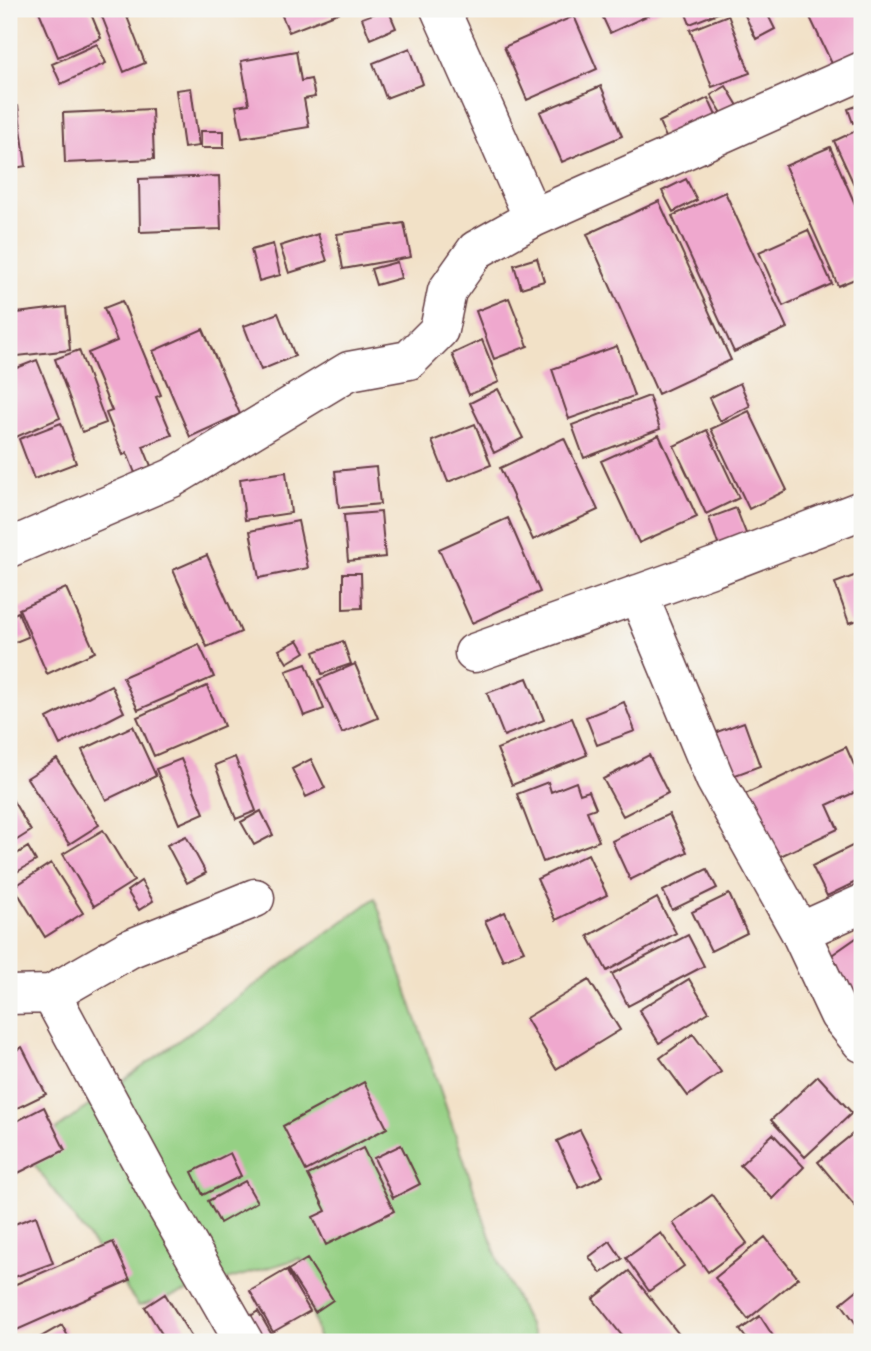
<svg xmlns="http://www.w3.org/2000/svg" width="871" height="1351" font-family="'Sorts Mill Goudy',serif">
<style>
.green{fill:#95d084;stroke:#707858;stroke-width:2}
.building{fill:#efa8ce}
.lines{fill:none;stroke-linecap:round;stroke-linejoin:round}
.minor-casing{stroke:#633c42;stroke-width:41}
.minor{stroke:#fff;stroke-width:38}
</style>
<rect width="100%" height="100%" fill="#f6f6f2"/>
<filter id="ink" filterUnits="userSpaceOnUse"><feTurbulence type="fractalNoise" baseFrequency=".0143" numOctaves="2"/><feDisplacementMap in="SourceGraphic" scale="14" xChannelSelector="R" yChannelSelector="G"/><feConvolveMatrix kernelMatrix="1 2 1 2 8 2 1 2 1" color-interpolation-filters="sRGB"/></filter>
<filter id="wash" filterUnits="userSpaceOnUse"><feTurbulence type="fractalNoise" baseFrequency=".00686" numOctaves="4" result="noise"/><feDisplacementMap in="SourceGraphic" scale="28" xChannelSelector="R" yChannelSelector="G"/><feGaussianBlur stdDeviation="1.57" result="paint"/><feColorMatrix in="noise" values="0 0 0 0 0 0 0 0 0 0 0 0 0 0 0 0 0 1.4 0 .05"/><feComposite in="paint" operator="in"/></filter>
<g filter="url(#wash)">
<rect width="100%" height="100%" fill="#f2e1c7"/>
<path class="green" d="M375 898 499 1263 537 1342H319L301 1258 139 1306 25 1152Z"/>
<g id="blocks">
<path class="building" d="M38 9H89L101 38 58 57Z
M99 9H124L145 63 124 72Z
M279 9H348L289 32Z
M386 9H388L396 28 370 39 362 18Z
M599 9H662L610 33Z
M684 9H728L690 24Z
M753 9H765L775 29 756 39 744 13Z
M817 9H862V54L834 68 808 13Z
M728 15 750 73 712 87 690 30Z
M574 16 597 69 527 100 504 47Z
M97 44 106 63 61 84 52 64Z
M410 48 423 84 386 98 373 63Z
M296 51 301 81 311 79 315 97 304 99 309 127 242 138 236 106 249 104 241 61Z
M601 86 622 136 562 162 540 112Z
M726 86 743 114 728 123 711 95Z
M191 88 199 146 184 148 176 90Z
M708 98 718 120 669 144 659 122Z
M862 104V120L853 123 848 109Z
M18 106 26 166 9 169V107Z
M152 109 154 159 65 163 63 113Z
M862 128V202L834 141Z
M200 131H224V148H201Z
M830 147 862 220V276L838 286 785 166Z
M219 176 221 229 140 232 139 179Z
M686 179 697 200 673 212 662 191Z
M725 192 787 328 734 352 672 216Z
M659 201 731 360 658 394 587 234Z
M404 223 411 257 343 269 337 234Z
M808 230 832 284 783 306 759 252Z
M318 234 327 261 289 273 280 246Z
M273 244 280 275 259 281 251 250Z
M537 258 544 281 521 288 514 265Z
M397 262 401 278 376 285 371 269Z
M509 298 528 346 494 359 476 311Z
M122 301 161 395 156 397 172 435 143 446 151 466 135 473 127 453 123 455 106 413 112 411 88 353 117 341 104 308Z
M66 307 70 350 9 357V314Z
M278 313 295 356 261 370 244 326Z
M203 329 240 414 190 437 153 351Z
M482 340 499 382 469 395 452 354Z
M617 346 634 396 569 419 552 369Z
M79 350 106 423 82 432 55 359Z
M37 360 60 418 16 437 9 418V371Z
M740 383 750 406 720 421 709 398Z
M498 389 523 438 494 453 470 403Z
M649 396 660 429 584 458 572 425Z
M749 411 787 490 749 509 711 429Z
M61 423 76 463 34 479 19 439Z
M475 424 491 465 448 482 432 441Z
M707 430 739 498 706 514 674 446Z
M659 435 697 517 639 543 601 461Z
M564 438 598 510 533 540 500 468Z
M376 467 380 504 339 508 335 471Z
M286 472 291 513 245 520 240 479Z
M736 508 747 536 719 547 709 518Z
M381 512 385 557 348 561 344 515Z
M508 518 540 592 472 623 439 549Z
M298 521 308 568 259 578 250 531Z
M207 555 241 632 207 647 173 570Z
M343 573H361L362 608 343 609Z
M862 573V619L849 623 835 583Z
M66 588 95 652 47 674 19 609Z
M18 612 28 637 13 643 9 634V616Z
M298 640 305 652 287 663 279 650Z
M343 641 351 664 322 674 314 652Z
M199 644 214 677 138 710 123 677Z
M306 664 324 709 304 716 286 671Z
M355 664 378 718 342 733 318 680Z
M527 678 544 720 504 736 487 693Z
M111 685 124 712 60 745 47 718Z
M207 686 224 726 154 756 137 717Z
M624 702 635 731 597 745 586 717Z
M572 718 587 755 512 785 497 749Z
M744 722 760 766 730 777 714 733Z
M133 726 156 776 106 800 82 750Z
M846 747 862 783V789L827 805 838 829 772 860 741 796Z
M649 755 668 793 623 816 603 779Z
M235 757 256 811 236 819 215 765Z
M57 759 99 825 69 844 27 778Z
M181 759 204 813 179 824 156 769Z
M311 759 325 788 306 797 292 769Z
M548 782 551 792 576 782 580 794 589 791 596 808 587 811 599 841 543 862 517 794Z
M9 794 31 831 9 845Z
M261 811 273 835 254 845 241 822Z
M669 814 687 852 630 880 612 841Z
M103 830 134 881 94 906 63 854Z
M186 836 206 873 187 883 167 845Z
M862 841V879L827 896 812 866Z
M28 847 36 861 15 873 9 863V859Z
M588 854 607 895 556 920 537 879Z
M51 863 83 913 45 937 14 887Z
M707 869 717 888 672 910 663 891Z
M141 881 153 901 139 910 127 891Z
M729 894 747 933 711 951 692 912Z
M657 898 676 933 607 971 588 936Z
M505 912 524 951 503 960 485 921Z
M862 934V1014L826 959Z
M688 935 704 966 628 1006 612 974Z
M689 979 709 1012 659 1043 639 1010Z
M589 980 620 1030 556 1069 526 1018Z
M693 1034 721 1072 688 1096 660 1058Z
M22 1047 46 1094 9 1112V1054Z
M818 1076 852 1113 805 1157 771 1120Z
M364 1082 387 1128 306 1171 283 1126Z
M44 1107 65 1150 10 1177 9 1174V1125Z
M860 1128 862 1131V1207L858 1210 818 1162Z
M580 1130 603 1176 579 1188 557 1141Z
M773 1134 804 1167 773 1199 740 1165Z
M401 1145 420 1184 393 1198 374 1158Z
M363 1148 394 1211 326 1245 313 1217 326 1211 308 1175Z
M230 1153 241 1176 203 1195 192 1172Z
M245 1181 257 1202 220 1223 208 1201Z
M712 1195 747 1243 708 1272 673 1223Z
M36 1216 53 1263 9 1279V1226Z
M661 1233 684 1266 649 1291 626 1258Z
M765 1237 798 1278 748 1319 715 1278Z
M610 1241 622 1259 601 1273 589 1257Z
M113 1242 130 1280 10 1333 9 1287Z
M307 1259 333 1300 315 1312 288 1270Z
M286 1270 310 1311 273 1332 250 1291Z
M629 1271 685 1342H627L593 1299Z
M862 1286V1332L841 1303Z
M165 1294 192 1338 185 1342H167L145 1307Z
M258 1311 272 1335 260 1342 238 1325Z
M760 1316 775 1339 772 1342H749L740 1330Z
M62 1325 71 1342H32Z"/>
</g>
</g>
<g filter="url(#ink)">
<use href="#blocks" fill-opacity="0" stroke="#633c42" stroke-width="2"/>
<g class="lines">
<defs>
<path id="minor" d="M440 9 533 218
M9 548 172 478 349 371 409 360 439 330 447 291 476 250 533 218 862 71
M638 594 715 779 800 932 839 1015 862 1043
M474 653 714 567 862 510
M800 932 862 904
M51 994 155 1187 244 1342
M9 995 51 994 129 949 255 898"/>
</defs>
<use href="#minor" class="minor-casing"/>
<use href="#minor" class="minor"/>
</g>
</g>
<rect width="871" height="1351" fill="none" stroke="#f6f6f2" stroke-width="35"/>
</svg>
